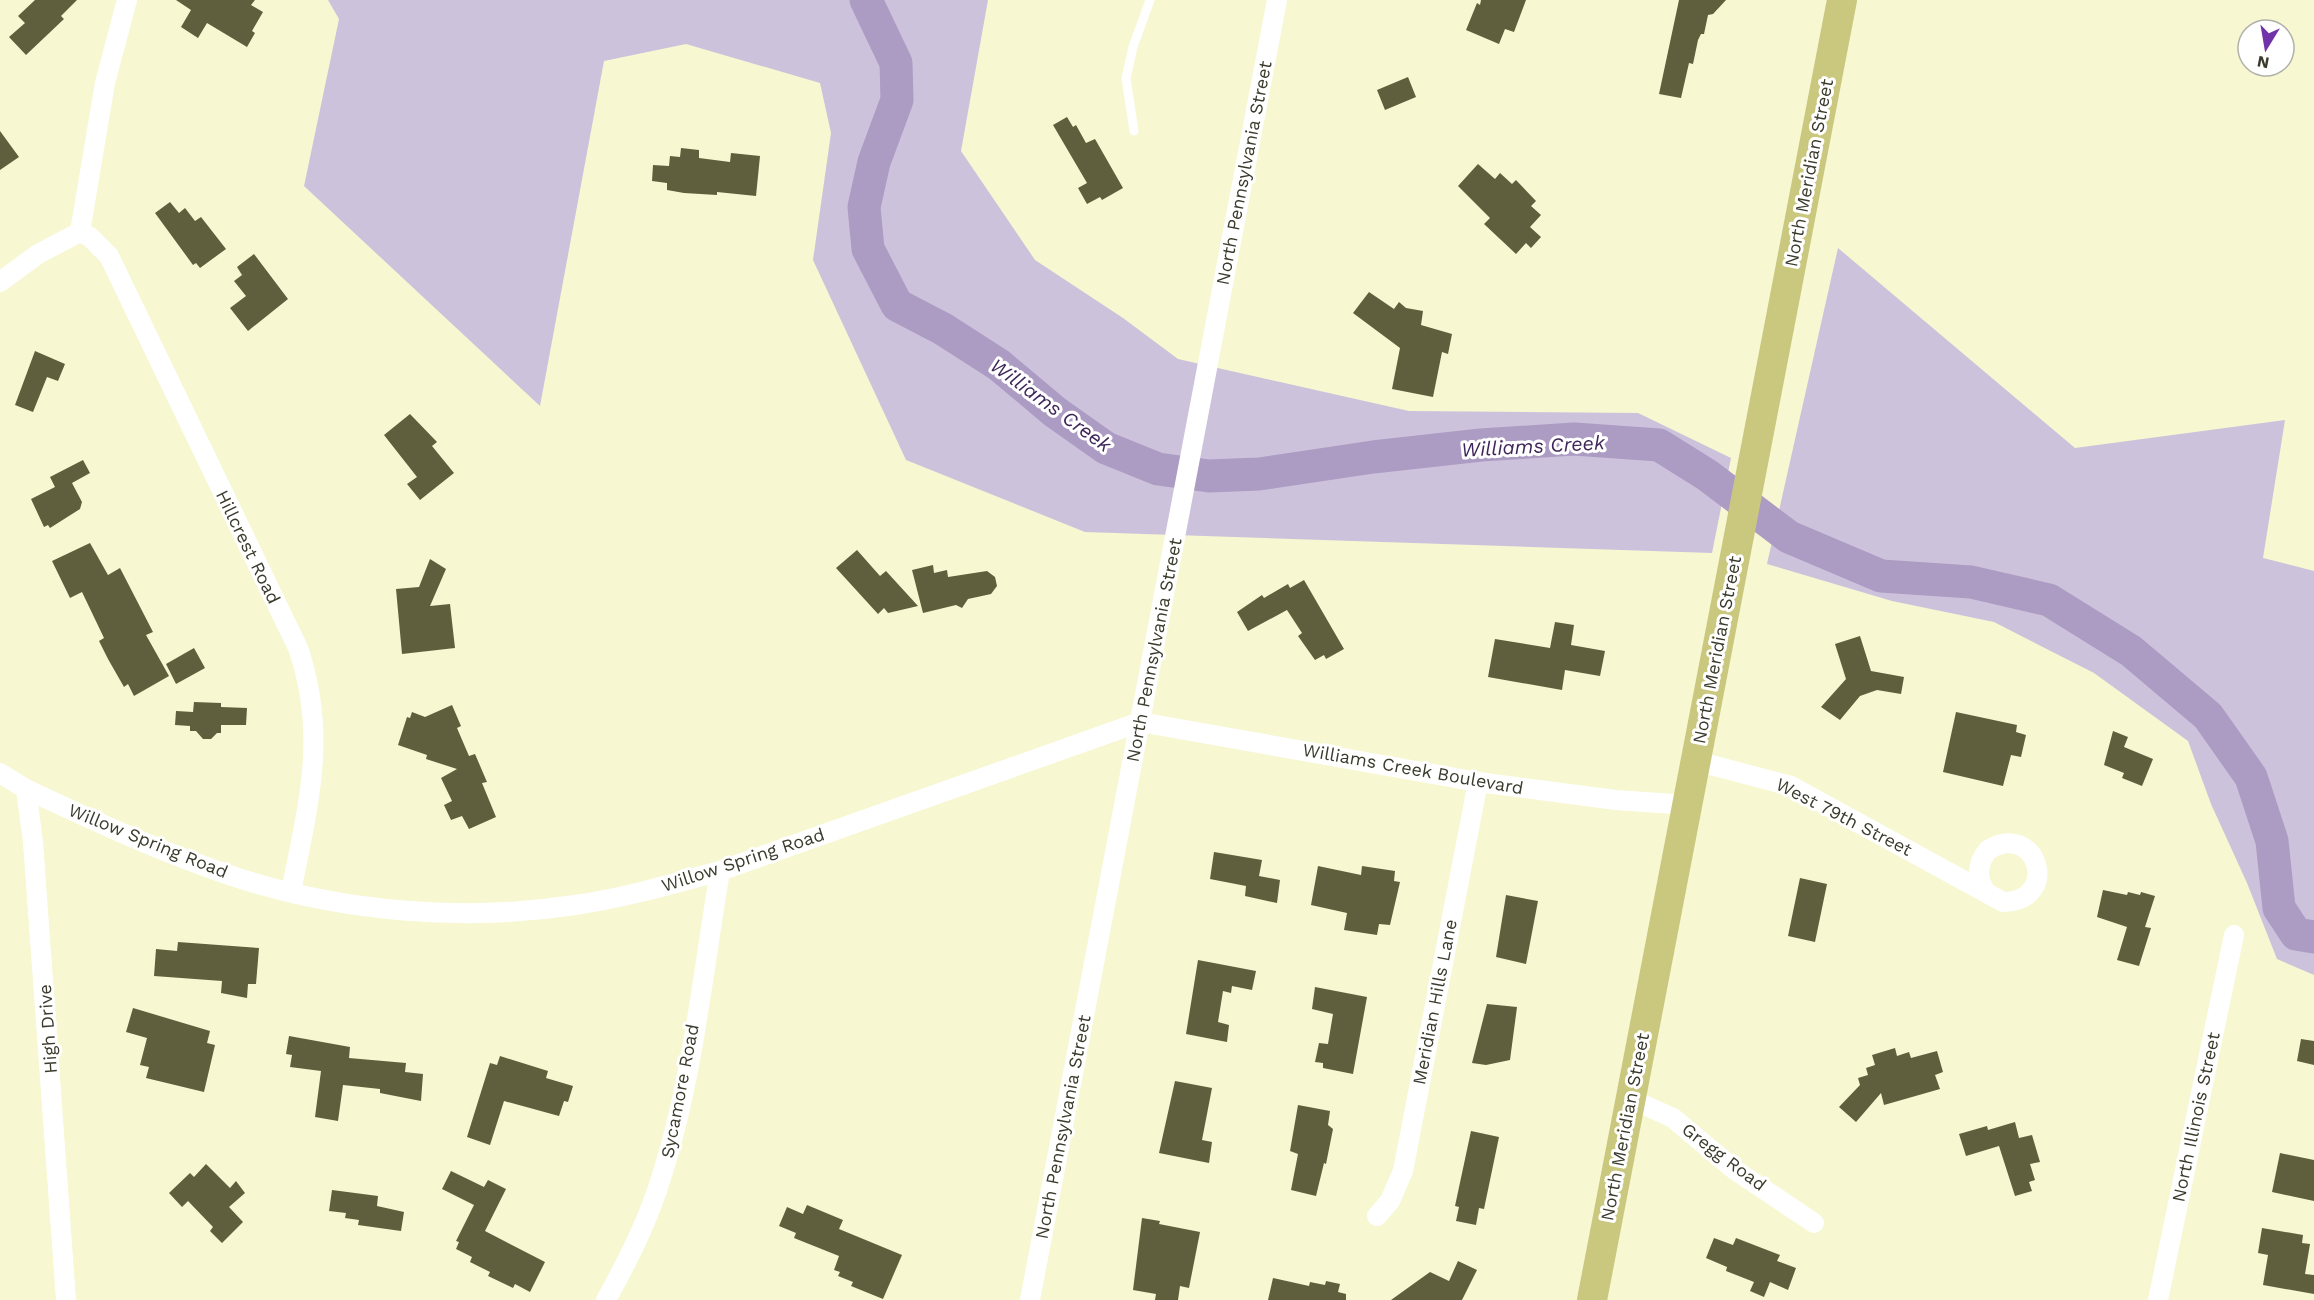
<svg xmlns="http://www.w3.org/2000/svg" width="2314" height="1300" font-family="'Work Sans',sans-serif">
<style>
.green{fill:#cdc2dc}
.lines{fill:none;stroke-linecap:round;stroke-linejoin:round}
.river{stroke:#ac9bc3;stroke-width:33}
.building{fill:#5f5f3e}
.lane{stroke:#fff;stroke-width:9}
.street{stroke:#fff;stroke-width:20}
.primary{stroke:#cac87e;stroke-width:30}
.labels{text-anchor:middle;stroke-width:6;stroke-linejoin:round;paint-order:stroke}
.street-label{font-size:18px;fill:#3b3b2d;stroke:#fff}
.water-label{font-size:20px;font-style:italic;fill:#3e2659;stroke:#fff}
</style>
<rect width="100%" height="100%" fill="#f7f7d2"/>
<path class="green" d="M328 0H988L961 151 1035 260 1123 318 1178 359 1409 411 1638 413 1731 458 1712 553 1085 532 906 460 813 260 831 133 820 83 686 44 604 61 540 406 304 186 339 19Z
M1838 248 2075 448 2285 420 2263 558 2314 571V975L2277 959 2247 883 2211 804 2188 741 2094 673 1994 622 1892 601 1767 564Z"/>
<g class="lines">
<path class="river" d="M866 0 896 63 897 100 874 162 864 207 868 249 897 305 943 329 999 365 1055 412 1106 448 1158 469 1209 476 1259 474 1373 457 1481 445 1574 439 1659 445 1707 475 1789 537 1881 576 1971 582 2049 600 2131 651 2208 716 2251 777 2272 841 2279 908 2296 934 2314 937"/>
</g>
<path class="building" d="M35 0H77L61 16 64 19 26 55 9 37 25 23 18 16Z
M176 0H255L251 5 263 12 252 31 255 33 247 47 207 23 198 38 181 27 191 10Z
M1481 0H1526L1514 32 1505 29 1499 44 1466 30 1477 3 1480 5Z
M1679 0H1726L1713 14 1708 15 1704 34H1701L1698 40 1693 64 1689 63 1681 98 1659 94Z
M1408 77 1416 97 1385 110 1377 90Z
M1067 117 1073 127 1076 125 1086 143 1095 139 1123 188 1102 200 1100 197 1087 204 1078 188 1087 183 1053 125Z
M0 131 19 157 0 170Z
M681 148 699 150V158L730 162 731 153 760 156 756 196 717 192V195L684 193 667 190V183L652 181 653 165 669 166 670 156 680 157Z
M1478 164 1495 179 1500 173 1512 184 1516 180 1536 201 1531 206 1541 215 1530 227 1541 237 1531 248 1526 243 1516 254 1484 224 1490 218 1458 186Z
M170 202 179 213 185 208 195 221 201 217 226 249 200 268 196 263 193 265 155 213Z
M254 254 288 299 248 331 230 308 246 296 234 281 242 275 237 267Z
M1369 292 1394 309 1399 302 1406 308 1423 311 1421 325 1452 334 1448 354 1442 352 1433 397 1392 389 1400 348 1353 313Z
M35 351 65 364 58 381 47 377 33 412 15 405Z
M410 414 437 442 432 446 454 473 420 500 407 484 417 477 384 435Z
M83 460 90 473 72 483 82 502 80 509 50 528 48 525 44 527 31 499 55 487 50 477Z
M90 543 108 575 120 568 153 632 146 635 169 676 134 696 128 684 124 687 108 659 99 641 104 638 82 592 70 598 52 561Z
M857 550 880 576 886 571 918 606 888 613 884 608 878 614 836 568Z
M430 559 446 569 430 606 450 604 455 648 402 654 396 589 419 587Z
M933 565 934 573 947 570 948 577 987 571 995 577 997 586 991 594 968 599 962 608 956 605 923 613 912 570Z
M1304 580 1344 649 1326 659 1324 655 1315 660 1298 636 1302 633 1287 610 1248 631 1237 612 1262 595 1264 598 1288 584 1290 588Z
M1555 622 1574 625 1571 645 1605 651 1600 676 1565 670 1562 690 1488 677 1495 639 1550 648Z
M1860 636 1871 671 1904 677 1901 694 1877 690 1860 696 1840 720 1821 707 1846 679 1835 644Z
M194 648 205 668 176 684 166 664Z
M194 702 221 703V707L247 708 246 725H221V733H217L211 739H203L196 731H190V726L175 725 176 711 193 712Z
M452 705 461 726 457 728 469 756 475 754 487 782 482 783 496 817 469 829 462 816 451 820 444 805 452 801 441 778 457 769 426 759 427 755 398 745 407 717 410 718 412 712 425 717Z
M1956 712 2017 725 2016 732 2026 735 2021 757 2011 755 2003 786 1943 772Z
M2113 731 2128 737 2124 747 2153 759 2142 786 2122 778 2124 773 2104 765Z
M1214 852 1262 860 1259 876 1280 880 1277 903 1245 896 1246 886 1210 879Z
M1318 866 1361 875 1362 866 1395 871 1394 881 1400 882 1390 925 1379 924 1377 935 1344 930 1347 913 1311 905Z
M1800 878 1827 884 1815 942 1788 936Z
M2103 890 2127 895 2128 892 2140 895 2141 892 2155 896 2145 927 2151 928 2139 966 2117 960 2127 927 2097 917Z
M1506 895 1538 901 1526 964 1496 957Z
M178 942 259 948 256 984H248L247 998 221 993 222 981 154 976 156 949 177 951Z
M1198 960 1256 971 1252 990 1232 986 1231 993 1223 991 1218 1022 1229 1025 1227 1042 1186 1034Z
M1315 987 1367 997 1353 1074 1323 1068V1063L1315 1062 1319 1043 1328 1044 1333 1014 1312 1009Z
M1487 1004 1517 1007 1510 1060 1486 1065 1472 1063Z
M133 1008 210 1031 207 1043 215 1045 204 1092 146 1078 149 1067 140 1065 147 1038 126 1032Z
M289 1036 350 1047 349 1058 406 1063 405 1072 423 1074 421 1101 380 1093V1089L343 1085 338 1121 315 1117 321 1071 290 1067 292 1055 286 1054Z
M2301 1039 2314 1041V1065L2297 1061Z
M1895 1048 1897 1056 1909 1052 1911 1058 1937 1051 1943 1072 1935 1075 1940 1089 1884 1105 1881 1093 1856 1122 1839 1107 1860 1085 1858 1078 1868 1075 1866 1068 1875 1065 1872 1055Z
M500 1056 548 1071 546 1078 573 1086 568 1102 564 1101 559 1116 504 1101 490 1145 467 1137 490 1063 497 1065Z
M1175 1081 1212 1088 1202 1140 1212 1142 1209 1163 1159 1153Z
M1298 1105 1330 1111 1328 1125 1333 1129 1326 1164 1324 1163 1316 1196 1291 1190 1298 1154 1290 1151Z
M2015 1122 2019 1138 2032 1135 2040 1162 2030 1164 2035 1180 2029 1182 2032 1191 2015 1196 1999 1146 1966 1156 1959 1134 1987 1126 1988 1130Z
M1471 1131 1499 1137 1484 1209 1479 1208 1476 1225 1456 1221 1459 1207 1455 1206Z
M2280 1153 2314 1160V1201L2272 1192Z
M206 1164 230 1188 236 1181 245 1193 229 1207 243 1222 222 1243 210 1231 213 1227 188 1201 182 1207 169 1193 190 1173 194 1177Z
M451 1171 484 1187 488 1180 506 1189 485 1231 545 1262 530 1292 515 1284 513 1288 488 1276 490 1272 470 1262 472 1257 456 1249 459 1242 456 1241 474 1205 442 1189Z
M332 1190 378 1196 377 1206 404 1212 401 1231 358 1225 359 1220 345 1218 346 1213 329 1211Z
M807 1205 843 1220 839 1229 902 1255 883 1299 851 1286 853 1282 838 1276 840 1272 834 1270 839 1256 794 1238 796 1233 779 1226 787 1207 803 1214Z
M1142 1218 1160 1221 1159 1224 1200 1232 1189 1288 1180 1286 1178 1300H1155L1156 1294 1133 1290Z
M2262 1228 2303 1235 2302 1243 2310 1244 2305 1274 2314 1275V1294L2263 1285 2268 1255 2258 1253Z
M1714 1238 1733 1245 1736 1238 1780 1255 1777 1261 1796 1268 1788 1290 1770 1282 1764 1297 1750 1291 1754 1282 1726 1271 1727 1267 1706 1258Z
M1458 1261 1477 1270 1462 1300H1391L1430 1272 1449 1281Z
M1273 1278 1309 1286 1310 1282 1325 1285 1326 1281 1340 1284 1338 1292 1346 1294V1300H1268Z"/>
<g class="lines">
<path class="lane" d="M1134 131 1126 78 1133 47 1150 0"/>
<path class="street" d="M80 232 90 237 109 256 298 648C328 735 308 805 291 892
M80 232 105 83 127 0
M0 282 38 254 80 232
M1696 761 1791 786 2003 902C2062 901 2037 820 1988 850 1977 863 1976 878 1986 892
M0 773 26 789 33 842 66 1300
M26 789C94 821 163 853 235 877 342 912 464 922 575 905 624 898 672 884 720 871L1140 722 1478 782 1616 800 1688 805
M1631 1099 1673 1118 1735 1170 1814 1223
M1377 1216 1390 1201 1403 1171 1478 782
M606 1300C628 1260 649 1219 662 1175 693 1077 703 972 720 871
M1030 1300 1277 0
M2158 1300 2234 935"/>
<path class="primary" d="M1592 1300 1842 0"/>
</g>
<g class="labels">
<g class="street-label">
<text transform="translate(1244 173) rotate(-79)" y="6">North Pennsylvania Street</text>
<text transform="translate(1809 173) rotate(-79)" y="6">North Meridian Street</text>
<text transform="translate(248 547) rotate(64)" y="6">Hillcrest Road</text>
<text transform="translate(1154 650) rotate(-79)" y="6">North Pennsylvania Street</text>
<text transform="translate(1717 650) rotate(-79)" y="6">North Meridian Street</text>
<text transform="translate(1413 769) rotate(10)" y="6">Williams Creek Boulevard</text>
<text transform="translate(1844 817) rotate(27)" y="6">West 79th Street</text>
<text transform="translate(148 841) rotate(22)" y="6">Willow Spring Road</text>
<text transform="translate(743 860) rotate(-18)" y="6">Willow Spring Road</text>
<text transform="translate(1435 1002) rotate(-79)" y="6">Meridian Hills Lane</text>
<text transform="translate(48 1029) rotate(-94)" y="6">High Drive</text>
<text transform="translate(680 1091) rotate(-79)" y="6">Sycamore Road</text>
<text transform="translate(2196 1117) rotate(-78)" y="6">North Illinois Street</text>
<text transform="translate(1063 1127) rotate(-79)" y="6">North Pennsylvania Street</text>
<text transform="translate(1625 1127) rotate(-79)" y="6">North Meridian Street</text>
<text transform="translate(1724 1157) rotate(37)" y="6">Gregg Road</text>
</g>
<g class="water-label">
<text transform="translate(1051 405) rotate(36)" y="7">Williams Creek</text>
<text transform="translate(1533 446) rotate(-3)" y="7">Williams Creek</text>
</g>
</g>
<g transform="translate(2266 48) rotate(191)"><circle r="28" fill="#ffffff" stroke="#b1b1ab" stroke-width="1.5"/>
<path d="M0-4.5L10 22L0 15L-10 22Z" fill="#7133a9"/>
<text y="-9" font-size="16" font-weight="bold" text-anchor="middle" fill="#3b3b2d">N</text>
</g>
</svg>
